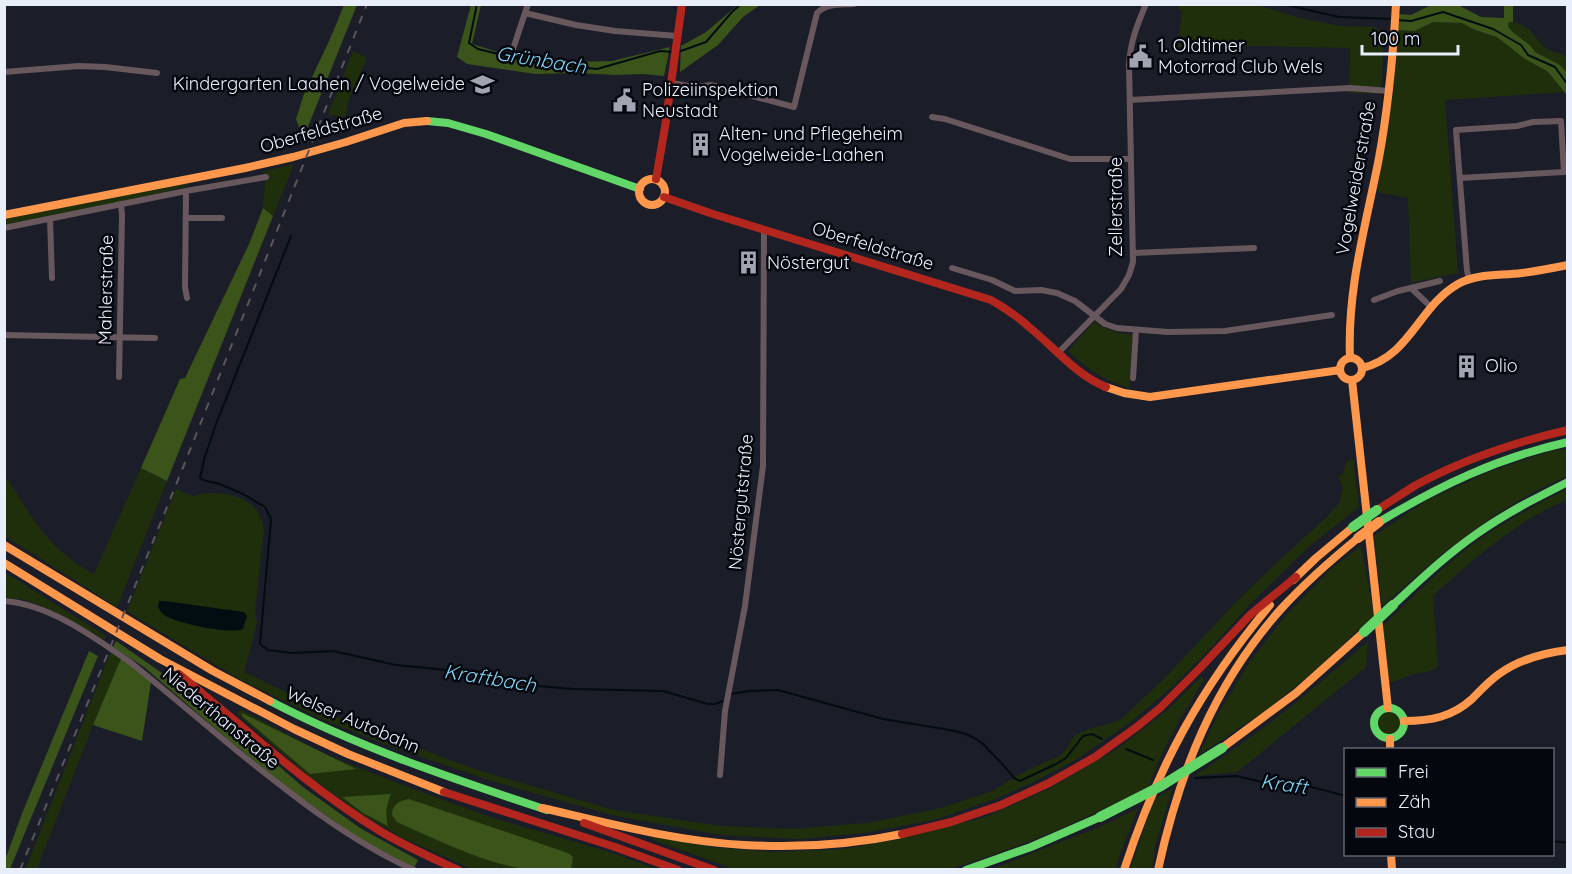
<svg xmlns="http://www.w3.org/2000/svg" width="1572" height="874" font-family="Quicksand,sans-serif">
<style>
.green{fill:#1f2f0c}
.forest{fill:#3b541a}
.water{fill:#020d12}
.lines{fill:none;stroke-linecap:round;stroke-linejoin:round}
.stream{stroke:#020d12;stroke-width:2}
.street{stroke:#68585e;stroke-width:6}
.fast{stroke:#63d668;stroke-width:8}
.slow{stroke:#ff974d;stroke-width:8}
.jam{stroke:#b3261e;stroke-width:8}
.rail{stroke:#5d555d;stroke-width:2;stroke-dasharray:8 8;stroke-linecap:butt}
.fast-bridge{stroke:#63d668;stroke-width:10}
.slow-bridge{stroke:#ff974d;stroke-width:10}
.labels{text-anchor:middle;stroke-width:5;stroke-linejoin:round;paint-order:stroke}
.poi-label{font-size:18px;fill:#e9eefb;stroke:#05070e;text-anchor:start}
.street-label{font-size:18px;fill:#e9eefb;stroke:#05070e}
.water-label{font-size:20px;font-style:italic;fill:#7dd4f2;stroke:#05070e}
</style>
<rect width="100%" height="100%" fill="#1b1e28"/>
<path class="green" d="M1179 5H1257L1300 18 1340 26 1375 27 1384 33 1381 94 1349 93 1350 48 1263 46 1178 47 1182 10 1178 9Z
M1433 22 1462 23 1475 30 1497 37 1525 59 1547 71 1564 92 1445 100 1458 273 1411 283 1408 198 1377 192 1393 94 1397 30 1415 31Z
M1509 22C1531 22 1535 42 1549 50 1555 53 1562 53 1567 58V73L1560 65 1535 52 1531 46 1515 34 1508 27Z
M353 51 367 58 349 99 345 117 328 115Z
M294 164 273 216 263 208 265 180 264 171Z
M188 182V186L92 210 6 224 5 220 21 214Z
M1094 322C1107 330 1118 333 1133 335L1129 388C1102 379 1089 370 1068 351Z
M1567 449V476C1496 507 1439 554 1382 607L1374 536 1426 501 1491 471 1551 451Z
M1353 459 1359 507 1305 550 1249 605 1211 648 1171 688 1132 721 1077 759 1036 781 995 799 934 820 864 833 800 839 721 835 611 815 488 780 378 742 319 718 239 679 127 611 176 489 193 496C210 490 239 493 253 506 259 512 262 521 264 528L255 610 257 623 244 672 352 724 481 771 614 810 721 826 792 829 867 823 941 808 992 791 1024 772 1059 756 1066 750 1075 735 1089 729 1109 724 1120 720 1164 679 1232 606 1271 568 1330 514 1339 503 1343 488 1338 476 1342 475 1346 462Z
M141 468 167 481 117 607 5 536 4 477 8 480C32 518 52 553 94 574Z
M1567 489V500C1516 521 1473 559 1433 596L1438 667 1430 671 1414 674 1389 683 1383 626C1416 594 1449 560 1487 534 1513 517 1540 503 1567 489Z
M1361 546 1374 615 1320 666 1268 709 1199 755 1218 714 1251 660 1287 614 1332 568Z
M4 572 106 636 104 640 54 611 26 600 5 598Z
M1368 641 1366 667 1237 772 1194 776C1257 736 1313 690 1368 641Z
M111 651 122 658 119 663 93 725 37 869 25 870Z
M1201 677 1204 679C1183 714 1162 748 1149 786 1084 820 1016 850 945 870L734 869 653 840 654 837 711 847 772 852 843 849 899 839 985 817 1047 790 1117 749 1166 711Z
M240 709 322 753 400 784 487 816 606 851 657 869 470 868 403 838 361 814 305 773 237 714Z
M1378 723a11 11 0 1 1 22 0a11 11 0 1 1-22 0Z
M1172 789 1155 846 1152 869 1130 870 1154 799Z
M1138 808 1119 857 1116 869H992L1104 825Z"/>
<path class="forest" d="M739 4 760 5 743 17 718 45 680 72 681 46 706 32Z
M344 5H357L303 139 296 119 304 94 330 39Z
M471 5H481L472 44 517 58 574 62 612 61 670 47 664 76 643 74 616 75 577 73 535 74 467 64 457 57Z
M1431 5H1458L1481 17 1504 18V5H1513V22H1509L1508 27 1515 34 1531 46 1535 52 1560 65 1567 73V95L1547 71 1525 59 1497 37 1475 30 1462 23 1433 22 1415 31 1397 30 1399 14 1411 15Z
M263 208 273 216 167 481 141 468 180 379 185 378 250 242Z
M116 641 182 687 241 733 303 787 360 828 418 860 414 868 358 838 292 791 230 741 144 667 113 647Z
M89 651 98 656 10 869H5V857L7 855 21 816Z
M122 658 151 682 142 741 93 725 119 663Z
M242 713 356 769 310 774 242 716Z
M391 794C386 806 385 814 388 826L363 813 342 797Z
M409 799 568 853 573 857 571 869C556 870 539 871 524 869 480 862 438 840 397 822L392 815C392 804 399 801 409 799Z"/>
<path class="water" d="M159 601H164L244 612 247 616 243 629C231 635 175 623 164 615 161 613 160 610 158 607Z"/>
<g class="lines">
<path class="stream" d="M477 4 469 43 478 49 535 63 597 69 660 51 673 52
M1282 4 1339 17 1392 19
M1397 20 1411 21 1443 12 1493 29 1521 45 1528 55 1555 67 1568 85
M678 52 706 42 732 12 741 4
M291 236 216 424 205 456 200 478 203 480 220 484 243 494 265 507 271 519 260 644 268 650 292 653 333 651 396 665 477 673 504 678 538 686 574 689 663 691 708 704H715L723 701
M730 694 750 691 778 690 883 719 950 730 966 734 976 739 983 744 1004 766 1014 778 1020 781 1056 764 1066 758 1083 736 1092 734 1102 739
M1126 749 1153 760
M1195 778 1237 776 1266 783 1311 787 1346 796
M1552 841 1568 843"/>
<path class="street" d="M525 13 576 25 615 31 677 36
M512 52 528 4
M4 72 79 66 105 67 157 73
M671 83 695 87 711 85 794 107 817 13C826 3 842 5 854 4
M1130 100 1350 88 1389 91
M932 117 945 119 1070 159H1131
M1460 178 1564 172 1561 121 1533 122 1517 126 1456 130 1467 271 1469 278
M186 191 185 287 187 298
M187 218H222
M50 219 52 278
M4 228 186 191 266 177
M1133 253 1254 248
M952 268 992 280 1015 291 1041 290 1057 293 1075 301 1105 324 1117 328 1168 332 1225 331 1332 315
M1411 288 1431 307
M1374 300 1398 291 1440 281
M4 335 155 338
M1058 353 1121 289 1129 275 1133 262 1129 65C1130 43 1137 25 1146 4
M119 377 122 215 121 204
M1133 378 1136 330
M4 601C49 604 94 637 130 662 166 691 201 721 236 750 292 795 348 840 414 870
M720 775 725 711 745 606 763 466 764 230"/>
<path class="fast" d="M427 121 448 123 486 134 640 189
M1379 522C1441 485 1497 458 1568 442
M1393 605C1419 581 1445 556 1475 535 1504 514 1536 498 1568 482
M270 701C358 747 453 779 547 810
M1374 723a15 15 0 1 1 30 0a15 15 0 1 1-30 0Z
M966 870 1031 847 1100 817"/>
<path class="slow" d="M639 192a13 13 0 1 1 26 0a13 13 0 1 1-26 0Z
M4 215 245 168 293 157 346 142 404 123 427 121
M1350 358C1347 291 1365 228 1378 163 1388 111 1393 57 1396 4
M1340 369a11 11 0 1 1 22 0a11 11 0 1 1-22 0Z
M1362 368C1411 356 1418 307 1458 284 1478 273 1500 276 1522 273 1537 271 1553 268 1568 265
M1352 380 1388 708
M1106 387 1124 393 1150 397 1340 370
M4 545 213 671 270 701
M4 563 160 659 294 729 348 754 444 792
M1293 580 1316 558 1353 527
M1404 721C1431 721 1452 717 1472 699 1481 690 1489 681 1499 674 1520 659 1543 653 1568 650
M1390 739V750
M1222 748 1296 693 1364 632
M542 808C608 823 675 841 744 845 797 848 850 845 902 834
M1391 854 1392 870
M1124 870C1158 766 1200 689 1270 605
M1158 870C1179 773 1214 684 1281 609 1305 583 1331 560 1358 538"/>
<path class="jam" d="M656 179 665 127 682 4
M664 197 713 214 991 300C1005 308 1017 316 1029 327 1054 347 1076 375 1106 387
M1377 510C1390 502 1403 493 1416 485 1464 459 1515 442 1568 430
M179 674C245 728 308 787 380 831 405 846 432 858 458 870
M444 792 615 847 678 870
M584 823 714 870
M902 834 951 822 1001 805 1049 783 1095 757 1138 726 1160 708 1200 668 1251 614 1296 577"/>
<path class="rail" d="M20 870 184 465 367 4"/>
<path class="fast-bridge" d="M1353 527 1377 510
M1364 632 1393 605
M1100 817 1161 786 1222 748"/>
<path class="slow-bridge" d="M1358 538 1379 522"/>
</g>
<defs>
<symbol id="civic-bare" viewBox="-9 -9 18 18"><path d="M-.6-6.5H3V-4.5H.6V-3L4-1V1h2V6H-6V1h2V-1L-.6-3ZM-1.2 2.5V6h2.4V2.5Z" fill="#a1a5b1" stroke="#05070e" stroke-width="2.5" paint-order="stroke"/></symbol>
<symbol id="school-bare" viewBox="-9 -9 18 18"><path d="M0-5L7-2L0 1L-7-2ZM-4 1L0 2.5L4 1V4Q0 6-4 4Z" fill="#a1a5b1" stroke="#05070e" stroke-width="2.5" paint-order="stroke"/></symbol>
<symbol id="building-bare" viewBox="-9 -9 18 18"><path d="M-4-6H4V6H1V3H-1V6H-4ZM-2.5-4.3h1.7v1.8h-1.7ZM.8-4.3h1.7v1.8H.8ZM-2.5-1h1.7V.8h-1.7ZM.8-1h1.7V.8H.8Z" fill="#a1a5b1" stroke="#05070e" stroke-width="2.5" paint-order="stroke"/></symbol>
</defs>
<g fill-rule="evenodd">
<use href="#civic-bare" x="1124" y="40" width="33" height="33"/>
<use href="#school-bare" x="466" y="68" width="33" height="33"/>
<use href="#civic-bare" x="608" y="84" width="33" height="33"/>
<use href="#building-bare" x="684" y="128" width="33" height="33"/>
<use href="#building-bare" x="732" y="246" width="33" height="33"/>
<use href="#building-bare" x="1450" y="350" width="33" height="33"/>
</g>
<g class="labels">
<g class="poi-label">
<text x="1158" y="52">1. Oldtimer<tspan x="1158" dy="21">Motorrad Club Wels</tspan></text>
<text x="465" y="90" text-anchor="end">Kindergarten Laahen / Vogelweide</text>
<text x="642" y="96">Polizeiinspektion<tspan x="642" dy="21">Neustadt</tspan></text>
<text x="719" y="140">Alten- und Pflegeheim<tspan x="719" dy="21">Vogelweide-Laahen</tspan></text>
<text x="767" y="269">Nöstergut</text>
<text x="1485" y="372">Olio</text>
</g>
<g class="street-label">
<text transform="translate(321 130) rotate(-16)" y="6">Oberfeldstraße</text>
<text transform="translate(1356 178) rotate(-80)" y="6">Vogelweiderstraße</text>
<text transform="translate(1116 207) rotate(-90)" y="6">Zellerstraße</text>
<text transform="translate(873 246) rotate(17)" y="6">Oberfeldstraße</text>
<text transform="translate(106 290) rotate(-89)" y="6">Mahlerstraße</text>
<text transform="translate(741 502) rotate(-85)" y="6">Nöstergutstraße</text>
<text transform="translate(221 718) rotate(40)" y="6">Niederthanstraße</text>
<text transform="translate(353 720) rotate(23)" y="6">Welser Autobahn</text>
</g>
<g class="water-label">
<text transform="translate(541 60) rotate(9)" y="7">Grünbach</text>
<text transform="translate(490 678) rotate(9)" y="7">Kraftbach</text>
<text transform="translate(1284 784) rotate(8)" y="7">Kraft</text>
</g>
</g>
<rect width="1572" height="874" fill="none" stroke="#e9eefb" stroke-width="12"/>
<rect x="1344" y="748" width="210" height="108" fill="#05070e" stroke="#60636d" stroke-width="1.5"/>
<rect x="1356" y="768" width="30" height="9" fill="#63d668" stroke="#60636d" stroke-width="1.5"/>
<text x="1398" y="778" font-size="18" fill="#e9eefb">Frei</text>
<rect x="1356" y="798" width="30" height="9" fill="#ff974d" stroke="#60636d" stroke-width="1.5"/>
<text x="1398" y="808" font-size="18" fill="#e9eefb">Zäh</text>
<rect x="1356" y="828" width="30" height="9" fill="#b3261e" stroke="#60636d" stroke-width="1.5"/>
<text x="1398" y="838" font-size="18" fill="#e9eefb">Stau</text>
<path d="M1362 45v9h96v-9" fill="none" stroke="#e9eefb" stroke-width="3"/>
<text x="1371" y="45" font-size="18" fill="#e9eefb" stroke="#05070e" stroke-width="4.5" paint-order="stroke">100 m</text>
</svg>
